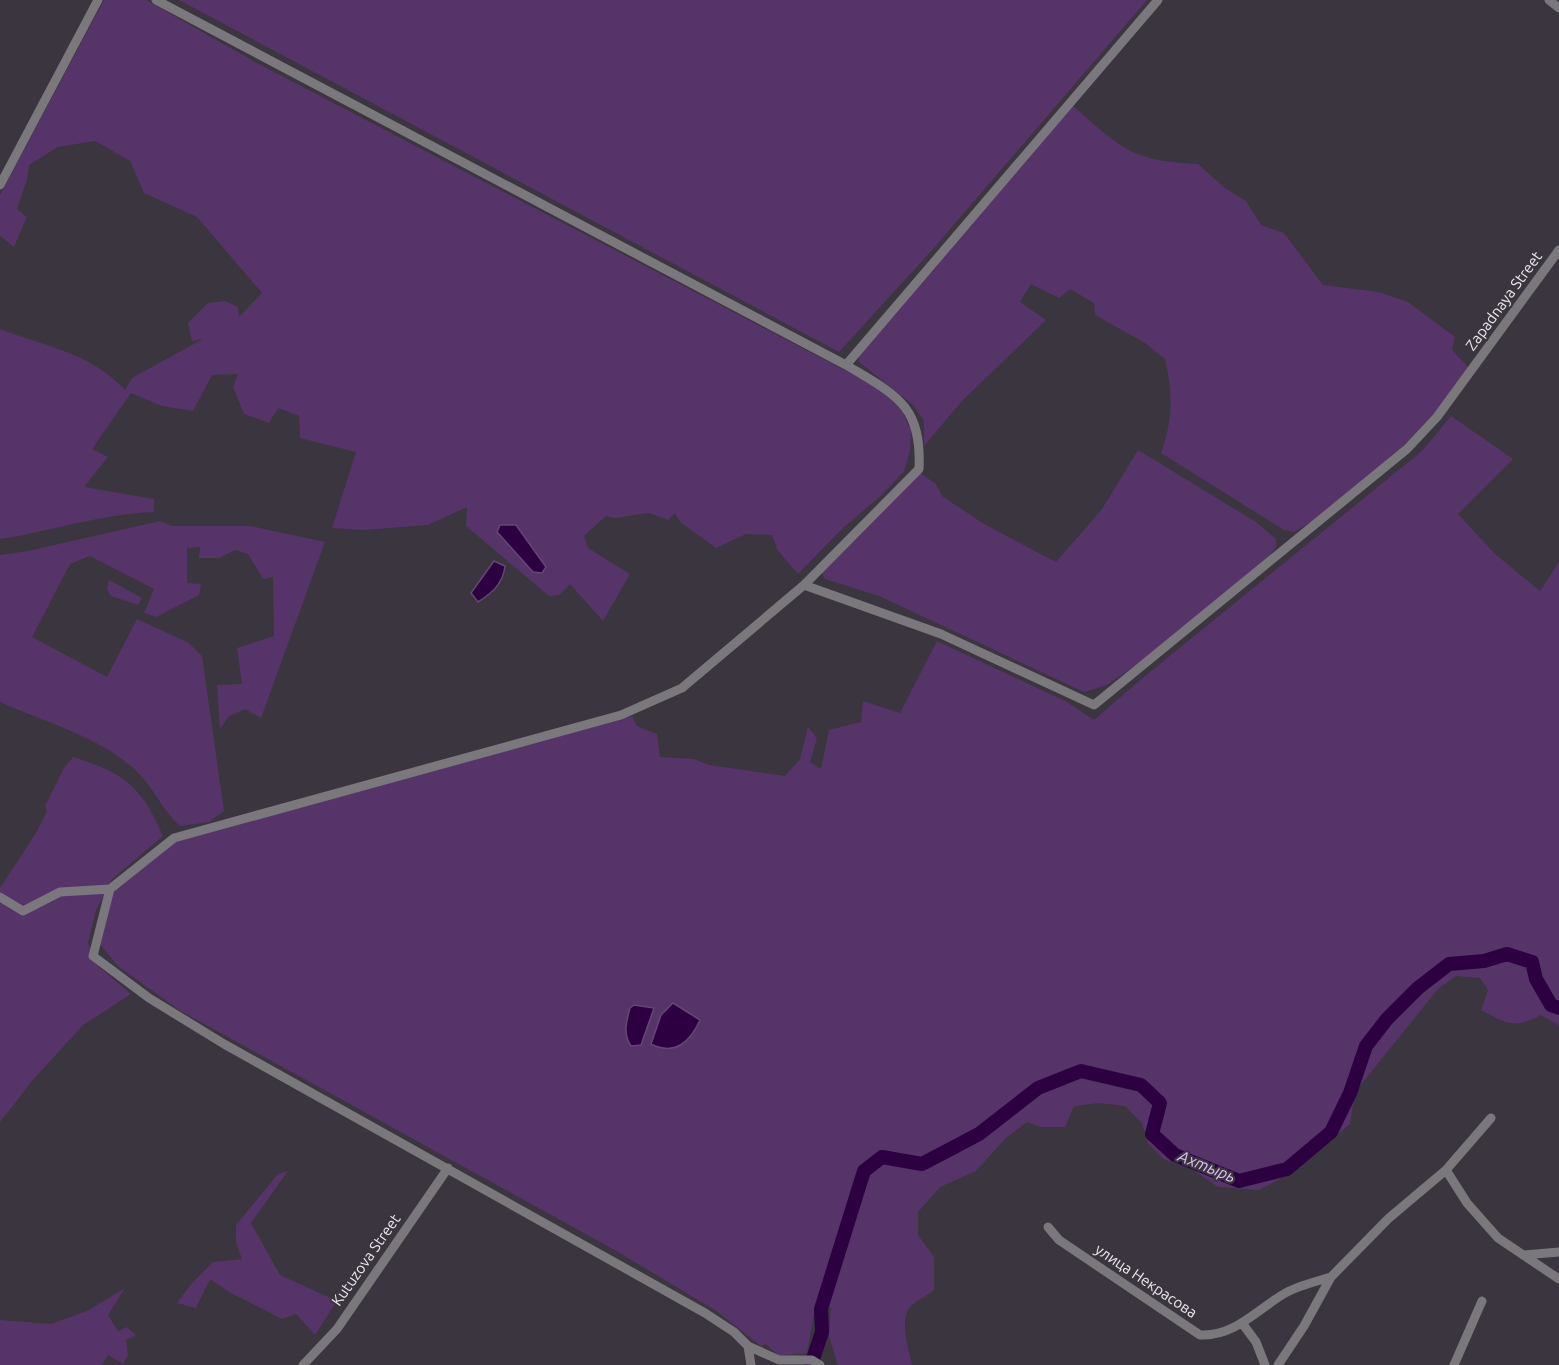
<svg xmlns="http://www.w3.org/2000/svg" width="1559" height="1365" font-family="Ubuntu,sans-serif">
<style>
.green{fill:#563469}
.water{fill:#2d0042;stroke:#664676;stroke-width:1.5}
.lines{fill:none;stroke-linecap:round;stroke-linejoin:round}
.river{stroke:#2d0042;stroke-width:14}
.minor{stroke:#7a787c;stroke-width:9}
.labels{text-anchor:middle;stroke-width:4.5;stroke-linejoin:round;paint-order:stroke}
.street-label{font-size:15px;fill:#ece9ee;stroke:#3a353e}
.water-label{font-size:16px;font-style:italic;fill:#e3bffa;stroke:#3a353e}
</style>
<rect width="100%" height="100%" fill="#3a353e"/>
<path class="green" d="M104 0H146L257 63 875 386 898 402 911 430 910 451 904 471 883 494 843 528 798 574 777 549 772 535 746 534 716 548 680 522 675 513 668 520 649 513 615 518 606 516 584 536 588 548 630 574 603 621 570 584 560 595 549 596 466 526 467 507 428 525 363 530 332 528 356 452 300 438 299 416 278 408 269 423 244 414 233 387 238 374 212 375 193 411 162 406 131 393 92 449 108 457 84 487 154 499V512C102 514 52 531 0 539V329C46 347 90 352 125 390L132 378 203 339 192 341 188 323 208 303 225 301 238 307 239 317 262 293 197 217 144 193 130 161 95 141 58 147 29 165 27 180 17 209 27 217 14 247 0 236V195Z
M179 0H1147L933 249 839 352Z
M1072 105C1121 148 1131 161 1198 164L1225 188 1246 201 1261 225 1284 233 1323 285 1379 292 1408 302 1455 337 1452 350 1468 367 1433 417 1400 449 1311 522 1294 532 1284 530 1161 453C1173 420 1173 393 1165 359L1145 343 1095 315 1094 303 1070 289 1059 298 1031 284 1020 302 1046 320 962 401 924 446V421L913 405 859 362 858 355Z
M1451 416 1513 459 1458 514 1494 553 1540 591 1559 562V1025L1541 1015C1514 1029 1507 1024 1481 1010L1488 990 1480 978 1456 976 1438 989 1355 1092 1350 1124 1289 1174 1259 1190 1218 1187 1193 1170 1163 1159 1148 1143 1142 1123 1125 1106 1099 1103 1074 1106 1065 1127H1040L1027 1122 1006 1138 976 1171 940 1187 918 1212V1235L934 1257V1290C927 1296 915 1301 910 1307 899 1319 909 1352 912 1365H838L829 1336 831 1307 814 1313 807 1353 779 1356 766 1344 761 1346 715 1310 613 1249 179 1010 118 966 99 943 113 891 175 842 632 716 637 726 657 734 660 757 694 759 709 765 785 776 800 759 808 727 817 738 810 762 821 769 829 730 861 722 863 701 900 713 937 641 1065 701 1094 720 1145 676 1422 451Z
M1138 450 1256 522 1276 539V547L1265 562 1153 653 1107 685 1084 692 879 596 825 579 821 571 920 473 936 484 942 496 984 524 1056 562 1102 509Z
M160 521 172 526H250L325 542 261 718 245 709 229 716 220 729 217 685 242 684 237 648 274 636 273 577 263 579 248 554 235 550 219 558H199L200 547 187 548V583L201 584 199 595 156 617 144 613 154 589 90 556 70 564 32 637 107 677 137 619 189 643 202 656 224 811 209 822 180 826C161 809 153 785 133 768 96 735 44 722 0 702V555L28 551Z
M109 580 142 598 138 605 111 596 107 590Z
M73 757C125 773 141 786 163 836L112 879 96 910 88 943 97 965 131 994 83 1025 32 1081 0 1122V888L36 833 47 811 45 806 64 768Z
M288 1171 251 1223 280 1275 337 1301 315 1335 296 1314 282 1319 229 1292 210 1279 196 1308 177 1303 192 1283 213 1262 242 1259 236 1242V1225L278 1174Z
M125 1288 108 1315 118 1331 127 1327 136 1335 126 1340 128 1355 123 1364 108 1355 102 1365H0V1320L51 1324 87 1311Z"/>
<path class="water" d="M500 525H516L546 567 542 573 533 572 497 532Z
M494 561 505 566C503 584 492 593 478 602L471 593Z
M673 1003 700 1020C690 1042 675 1056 651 1044L661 1015Z
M634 1005 654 1008 641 1045 631 1046C623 1034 626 1022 630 1008Z"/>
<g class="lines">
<path class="river" d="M811 1365 822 1332 821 1309 864 1171 882 1157 922 1164 979 1134 1038 1088 1081 1071 1141 1085 1160 1103 1152 1134 1175 1155 1239 1181 1287 1169 1331 1132 1350 1093 1366 1046 1387 1019 1418 988 1449 964 1484 961 1507 954 1532 962 1536 979 1551 1005 1559 1008"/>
<path class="minor" d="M156 0 846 365 1158 0
M1549 0 1559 8
M0 185 98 0
M804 585 941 634 1094 705 1407 449 1437 417 1559 250
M0 897 23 911 60 892 110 889
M1446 1170 1467 1203 1498 1238 1559 1279
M1048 1227 1059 1240 1200 1335C1233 1337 1256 1311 1282 1295 1296 1286 1315 1282 1331 1277
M1523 1255 1559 1252
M1242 1323 1256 1342 1265 1365
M748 1346 779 1360H812L820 1365
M303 1365 337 1329 448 1168
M751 1365 748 1346 734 1332 705 1313 224 1044 149 998 93 956 110 889 174 838 621 715 682 688 804 585 919 469C922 405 896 395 846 365
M1278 1365 1304 1326 1331 1277 1389 1218 1446 1170 1491 1118
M1454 1365 1482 1301"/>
</g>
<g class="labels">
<g class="street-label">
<text transform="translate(1504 301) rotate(-54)" y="5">Zapadnaya Street</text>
<text transform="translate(366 1260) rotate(-55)" y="5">Kutuzova Street</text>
<text transform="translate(1146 1281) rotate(34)" y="5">улица Некрасова</text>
</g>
<g class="water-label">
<text transform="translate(1207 1166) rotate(22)" y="6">Ахтырь</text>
</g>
</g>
</svg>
